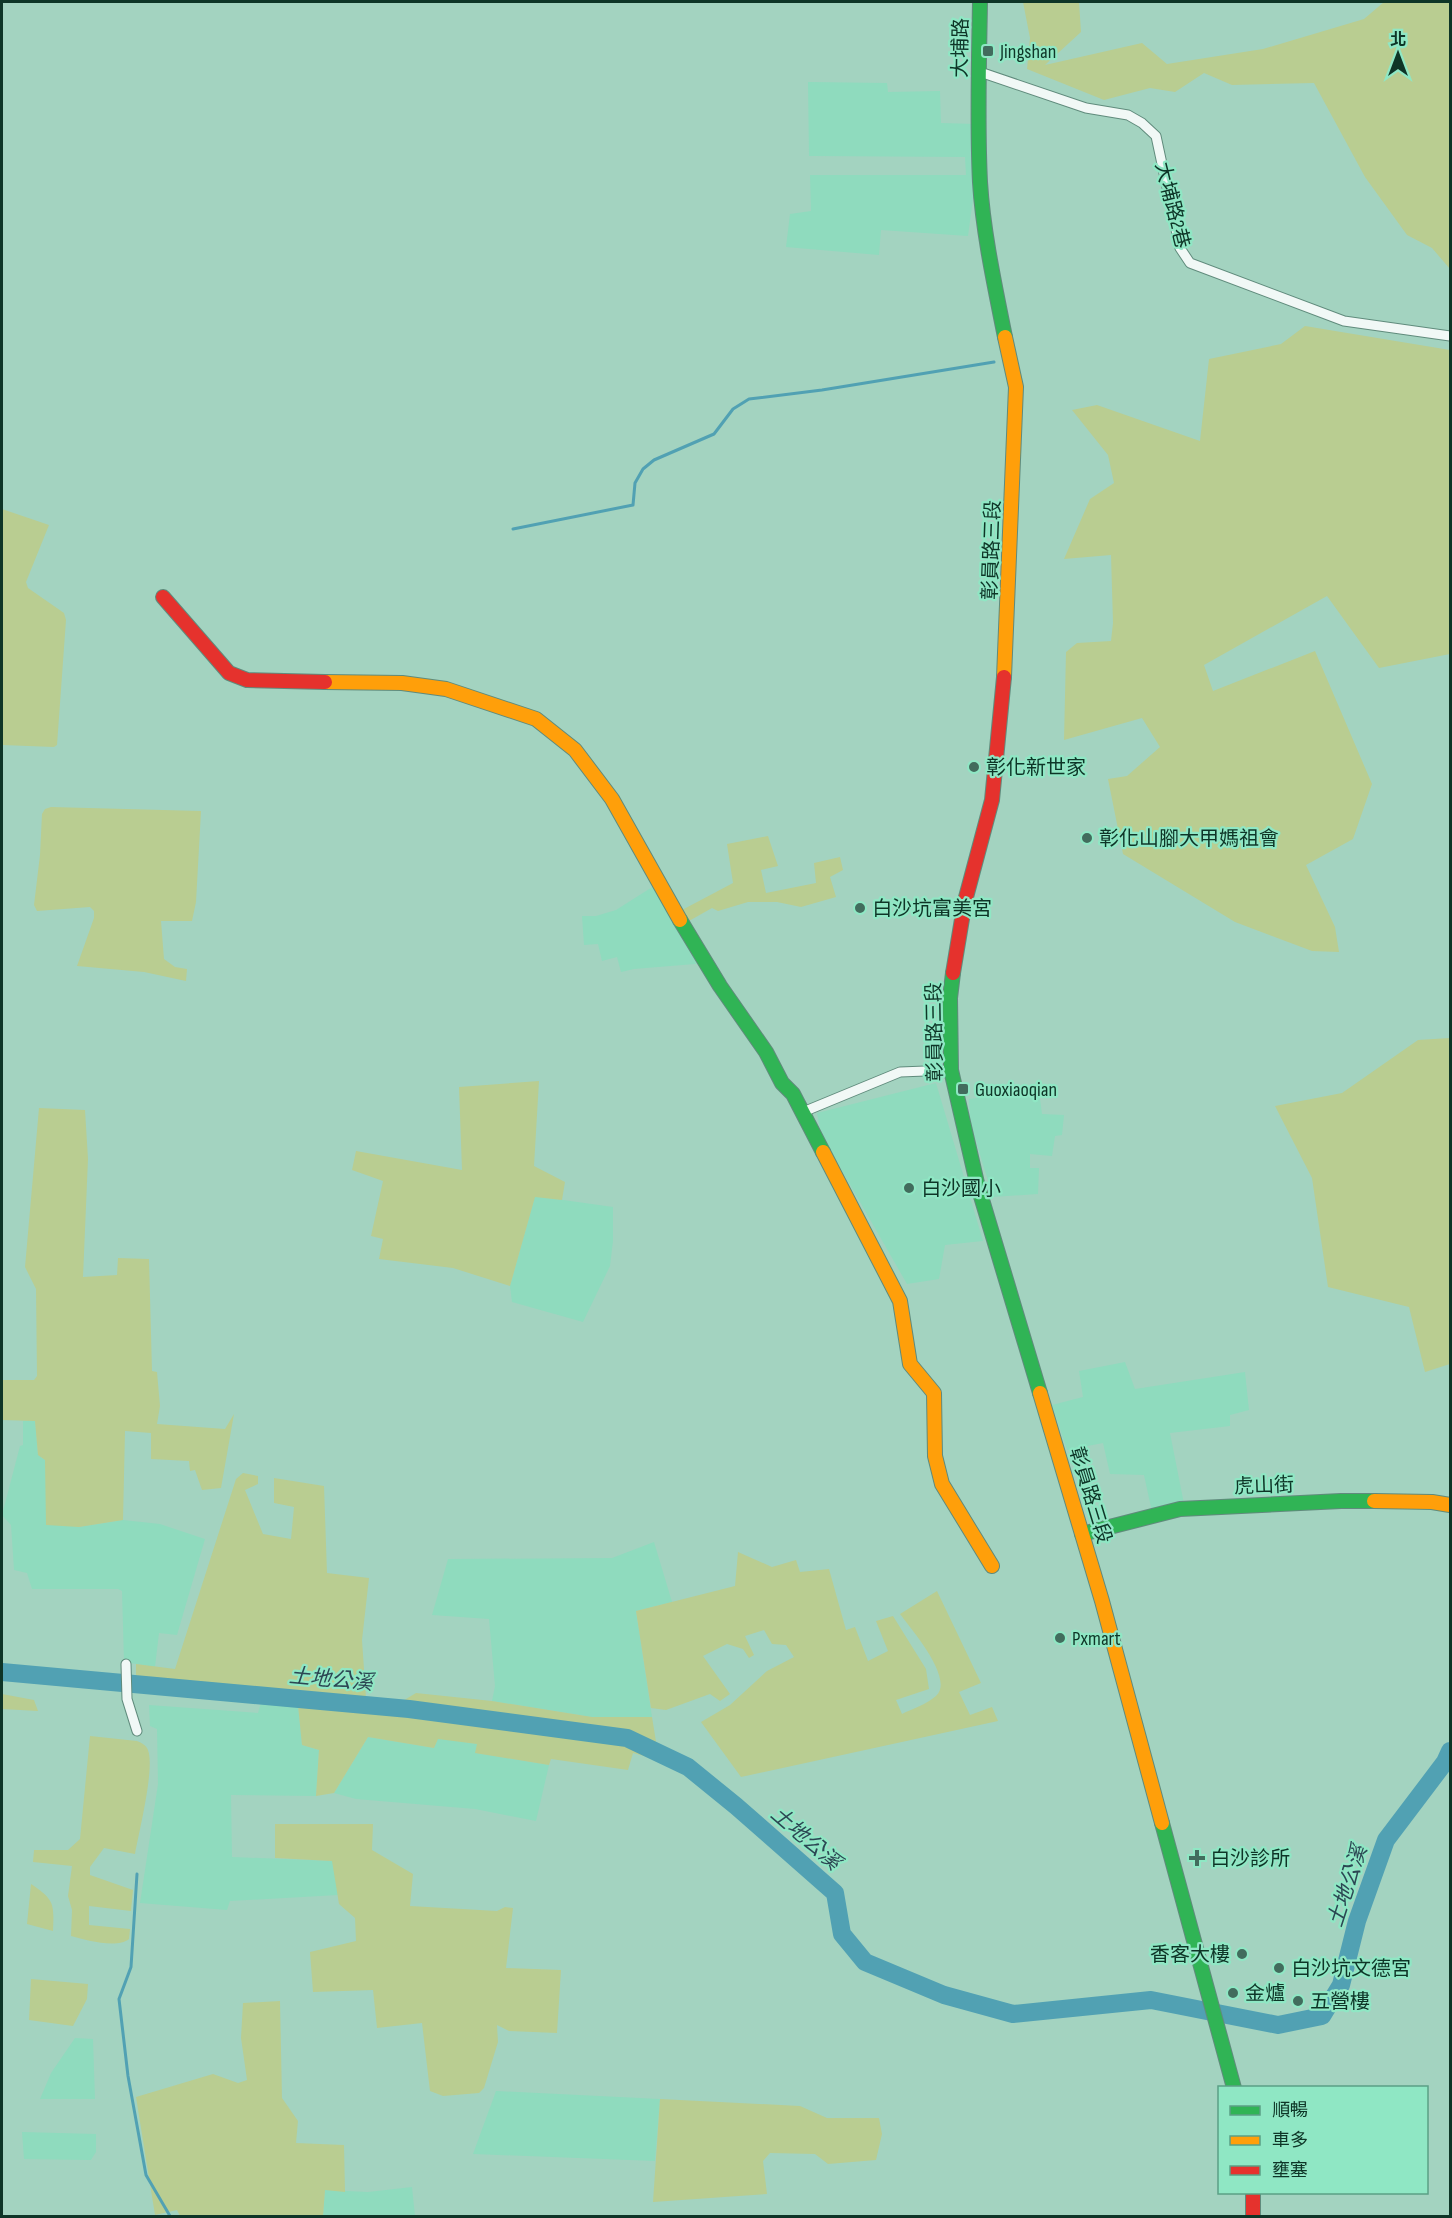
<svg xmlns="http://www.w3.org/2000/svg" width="1452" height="2218" font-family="'Sofia Sans Condensed','Noto Sans TC',sans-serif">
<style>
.built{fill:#8fdbbe}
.green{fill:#b9cd91}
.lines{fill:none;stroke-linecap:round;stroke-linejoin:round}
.stream{stroke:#51a1b3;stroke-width:3}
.river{stroke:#51a1b3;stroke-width:18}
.street-casing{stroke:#608b7c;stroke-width:11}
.fast-casing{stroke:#608b7c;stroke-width:16}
.slow-casing{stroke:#608b7c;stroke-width:16}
.jam-casing{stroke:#608b7c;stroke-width:16}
.street{stroke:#f1f8f6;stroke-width:9}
.fast{stroke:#30b455;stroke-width:14}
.slow{stroke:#ff9f0a;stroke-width:14}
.jam{stroke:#e5322d;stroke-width:14}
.poi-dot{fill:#426c5d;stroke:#8fe7c4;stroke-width:2}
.labels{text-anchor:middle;stroke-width:4.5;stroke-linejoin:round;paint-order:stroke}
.street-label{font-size:20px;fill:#0e3527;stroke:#8fe7c4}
.poi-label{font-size:20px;fill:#0e3527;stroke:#8fe7c4;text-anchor:start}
.water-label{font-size:21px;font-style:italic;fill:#2c4753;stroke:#8fe7c4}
</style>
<rect width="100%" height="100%" fill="#a3d3c0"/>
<path class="built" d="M808 82 887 83 888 92 940 91 941 123 976 124V177L968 236 881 230 879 255 786 247 790 214 811 211 810 175H966L965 157 809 156Z
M657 884 707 963 634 969 621 972 617 957 602 961 598 944 584 945 582 916H596L616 910Z
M936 1083 983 1241 945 1245 939 1279 907 1284 821 1134 817 1113Z
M1039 1091 1042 1114 1064 1115 1062 1135 1055 1136 1052 1156 1030 1154V1168H1039L1038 1194 993 1197 970 1122 969 1099Z
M535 1196 613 1207V1241L610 1266 583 1322 512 1302 510 1286Z
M1125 1362 1135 1389 1245 1372 1249 1410 1230 1415V1426L1170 1433 1184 1504 1152 1512 1144 1475 1110 1474 1103 1443 1067 1450 1052 1405 1083 1397 1079 1371Z
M35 1420 38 1455 45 1460 79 1527 123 1520 160 1524 205 1539 177 1635 159 1633 155 1667 124 1662 122 1591 118 1589H32L27 1573 14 1570 11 1525 2 1515 20 1446 23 1445V1421Z
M654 1542 672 1602 636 1611 652 1717H592L492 1701 495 1686 489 1619 432 1615 448 1559 612 1558Z
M262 1699 298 1705 302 1745 319 1750 316 1796 231 1795 232 1857 333 1861 338 1895 230 1901 227 1910 140 1903 158 1784 157 1729 150 1726 149 1705 258 1713Z
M368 1737 434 1748 438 1738 477 1744 476 1753 549 1765 536 1821 475 1809 356 1799 334 1793Z
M75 2038 93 2039 95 2099H40L51 2073Z
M496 2091 660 2099 655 2161 473 2154Z
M22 2132 96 2134V2152L91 2160 24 2159Z
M412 2187 415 2216H323L325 2190 368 2192Z"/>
<path class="green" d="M1023 2H1079L1081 32 1045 65 1142 43 1167 64 1263 49 1364 19 1384 2H1450V269L1432 248 1407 235 1365 177 1314 83 1232 85 1204 73 1175 92 1150 88 1104 100 1027 69 1030 38Z
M1305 326 1450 350V654L1379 668 1327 596 1204 665 1213 691 1315 651 1372 784 1353 839 1306 865 1335 927 1339 952 1312 951 1235 922 1123 854 1108 779 1127 776 1160 747 1142 718 1064 740 1066 652 1077 643 1111 641 1113 623 1111 555 1064 559 1090 499 1114 483 1108 455 1072 410 1097 405 1200 441 1209 359 1281 344Z
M2 509 49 525 26 582 28 588 64 613 66 620 57 745 54 747 2 745Z
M51 807 201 811 196 902 192 921H161L164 959 175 967 187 969 186 981 144 972 77 966 94 918V911L90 907 37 911 34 905 40 855 42 814 45 809Z
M768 836 778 866 761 870 766 893 816 883 814 863 840 857 843 870 830 877 836 897 801 907 777 902H748L718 911 712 908 689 921 682 910 733 883 727 844Z
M1450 1038V1364L1425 1372 1409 1307 1328 1287 1312 1178 1275 1106 1342 1093 1418 1040Z
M539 1081 534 1166 565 1182 562 1200 535 1197 510 1286 453 1268 379 1259 383 1239 371 1236 383 1181 352 1170 356 1151 462 1170 459 1087Z
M39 1108 85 1110 88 1159 83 1277 117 1275 118 1258 149 1259 152 1371 157 1372 160 1406 157 1424 225 1429 234 1414 221 1488 202 1490 195 1470 190 1471 189 1461 151 1459V1433L125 1431 123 1520 79 1527 46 1525 45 1460 38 1455 35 1421 2 1420V1380H34L37 1376 36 1289 25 1267Z
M243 1473 258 1476V1484L245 1490 263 1534 291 1539 294 1507 274 1503V1478L324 1486 327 1573 369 1578 362 1640 366 1698 401 1702 416 1693 492 1701 592 1717H652L659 1760 633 1753 628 1770 551 1759 549 1765 475 1753 477 1744 438 1739 434 1748 368 1737 334 1793 316 1796 319 1750 302 1745 298 1705 136 1680V1664L175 1669 236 1479Z
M738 1552 772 1567 796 1560 800 1572 829 1569 846 1630 855 1627 868 1661 888 1651 876 1621 893 1616 926 1669 929 1689 896 1700 902 1714C912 1709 927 1704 936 1696 955 1679 911 1629 900 1614L937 1591 981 1683 959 1692 970 1715 992 1707 998 1721 741 1777 701 1722 730 1705 767 1671 794 1657 786 1645 772 1644 764 1630 745 1636 754 1655 749 1658 743 1649 727 1644 703 1656 730 1694 720 1701 710 1694 666 1710 651 1708 636 1611 735 1586Z
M2 1694 34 1700 38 1711 2 1709Z
M90 1736 137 1741C142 1743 146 1745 148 1750 155 1768 139 1832 135 1854L104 1848 90 1867V1875L133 1890 131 1911 89 1906V1925L130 1929 129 1939C117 1949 85 1940 71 1936L72 1910 68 1896 72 1866 33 1862 34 1850H68L80 1839Z
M275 1824H373L372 1850 413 1874 410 1906 497 1911 505 1907 513 1908 506 1968 561 1970 557 2033 509 2031 497 2025 498 2042 484 2088 479 2093 443 2096 430 2091 422 2023 377 2028 373 1990 313 1992 310 1952 356 1941 355 1918 339 1904 332 1861 275 1858Z
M31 1884C55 1900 54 1904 53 1931L27 1924Z
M31 1979 88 1984 87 1999 73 2026 29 2020Z
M280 2001 282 2098 298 2121 296 2143 344 2145 345 2192 325 2190 323 2216H180L177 2210 155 2215 136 2097 213 2074 238 2083 247 2080 241 2038 243 2003Z
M660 2099 800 2106 827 2118H879L882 2134 876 2160 828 2164 815 2154 770 2153 763 2161 767 2194 653 2202Z"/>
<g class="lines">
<path class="stream" d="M513 529 633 505 635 483 643 469 654 460 714 434 733 409 749 399 822 390 994 362
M137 1874 131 1967 119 1999 128 2076 146 2175 170 2216"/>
<path class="river" d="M2 1672 409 1709 627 1738 688 1767 736 1806 835 1893 842 1934 865 1962 944 1995 1013 2014 1151 2000 1278 2025 1322 2016 1341 1985 1357 1921 1386 1840 1445 1762 1450 1751"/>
<defs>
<path id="street" d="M980 72 1086 108 1128 115 1142 123 1156 136 1180 248 1190 263 1344 321 1450 336
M803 1112 900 1072 951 1070
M126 1664 127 1699 137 1731"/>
<path id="fast" d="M980 2C979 62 977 122 980 182 983 232 995 287 1005 337
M680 920 720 986 766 1052 782 1083 793 1094 823 1152
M953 973 950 998 951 1070 977 1183 1040 1393
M1082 1534 1180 1509 1341 1501H1374
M1162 1823 1234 2088"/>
<path id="slow" d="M1004 677 1016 387 1005 337
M325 682 402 683 446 689 536 719 575 750 612 799 680 920
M823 1152 900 1301 910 1364 934 1393 935 1456 942 1484 992 1566
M1040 1393 1102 1601 1162 1823
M1374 1501 1432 1502 1450 1505"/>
<path id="jam" d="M163 597 229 673 247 680 325 682
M953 973 965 901 992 800 1004 677
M1253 2192V2216"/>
</defs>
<use href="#street" class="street-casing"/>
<use href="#fast" class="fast-casing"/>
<use href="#slow" class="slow-casing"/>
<use href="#jam" class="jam-casing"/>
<use href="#street" class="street"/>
<use href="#fast" class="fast"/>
<use href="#slow" class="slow"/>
<use href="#jam" class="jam"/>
</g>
<g class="poi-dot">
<rect x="982" y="45" width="12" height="12" rx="3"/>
<circle cx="974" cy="767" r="6"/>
<circle cx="1087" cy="838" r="6"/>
<circle cx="860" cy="908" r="6"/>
<rect x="957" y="1083" width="12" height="12" rx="3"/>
<circle cx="909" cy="1188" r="6"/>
<circle cx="1060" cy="1638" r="6"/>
<path d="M1194 1849h6v6h6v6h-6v6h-6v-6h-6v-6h6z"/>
<circle cx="1242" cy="1954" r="6"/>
<circle cx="1279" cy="1968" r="6"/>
<circle cx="1233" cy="1993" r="6"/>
<circle cx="1298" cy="2001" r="6"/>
</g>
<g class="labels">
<g class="street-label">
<text transform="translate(960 48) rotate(-89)" y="7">大埔路</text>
<text transform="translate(1173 205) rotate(76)" y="7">大埔路2巷</text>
<text transform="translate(991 550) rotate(-88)" y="7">彰員路三段</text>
<text transform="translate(934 1032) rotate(-91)" y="7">彰員路三段</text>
<text transform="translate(1264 1485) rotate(-2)" y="7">虎山街</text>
<text transform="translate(1091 1495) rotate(73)" y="7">彰員路三段</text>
</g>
<g class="poi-label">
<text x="1000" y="58">Jingshan</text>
<text x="986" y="774">彰化新世家</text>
<text x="1099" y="845">彰化山腳大甲媽祖會</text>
<text x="872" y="915">白沙坑富美宮</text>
<text x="975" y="1096">Guoxiaoqian</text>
<text x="921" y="1195">白沙國小</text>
<text x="1072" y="1645">Pxmart</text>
<text x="1210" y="1865">白沙診所</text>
<text x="1230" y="1961" text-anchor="end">香客大樓</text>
<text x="1291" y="1975">白沙坑文德宮</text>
<text x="1245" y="2000">金爐</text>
<text x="1310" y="2008">五營樓</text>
</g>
<g class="water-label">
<text transform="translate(331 1679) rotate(5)" y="7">土地公溪</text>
<text transform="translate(806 1838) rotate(41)" y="7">土地公溪</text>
<text transform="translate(1347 1886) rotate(-72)" y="7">土地公溪</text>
</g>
</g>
<rect width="1452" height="2218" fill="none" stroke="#0e3527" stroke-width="6"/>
<rect x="1218" y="2086" width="210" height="108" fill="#8fe7c4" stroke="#5ba085" stroke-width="1.5"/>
<rect x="1230" y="2106" width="30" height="9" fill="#30b455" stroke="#5ba085" stroke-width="1.5"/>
<text x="1272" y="2116" font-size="18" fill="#0e3527">順暢</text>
<rect x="1230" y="2136" width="30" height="9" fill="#ff9f0a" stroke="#5ba085" stroke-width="1.5"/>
<text x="1272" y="2146" font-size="18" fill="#0e3527">車多</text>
<rect x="1230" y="2166" width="30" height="9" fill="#e5322d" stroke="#5ba085" stroke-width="1.5"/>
<text x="1272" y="2176" font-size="18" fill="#0e3527">壅塞</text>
<g transform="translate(1398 54)" stroke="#8fe7c4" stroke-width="4.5" paint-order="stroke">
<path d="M0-4.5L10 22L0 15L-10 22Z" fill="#0e3527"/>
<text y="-9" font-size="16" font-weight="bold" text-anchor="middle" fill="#0e3527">北</text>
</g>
</svg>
